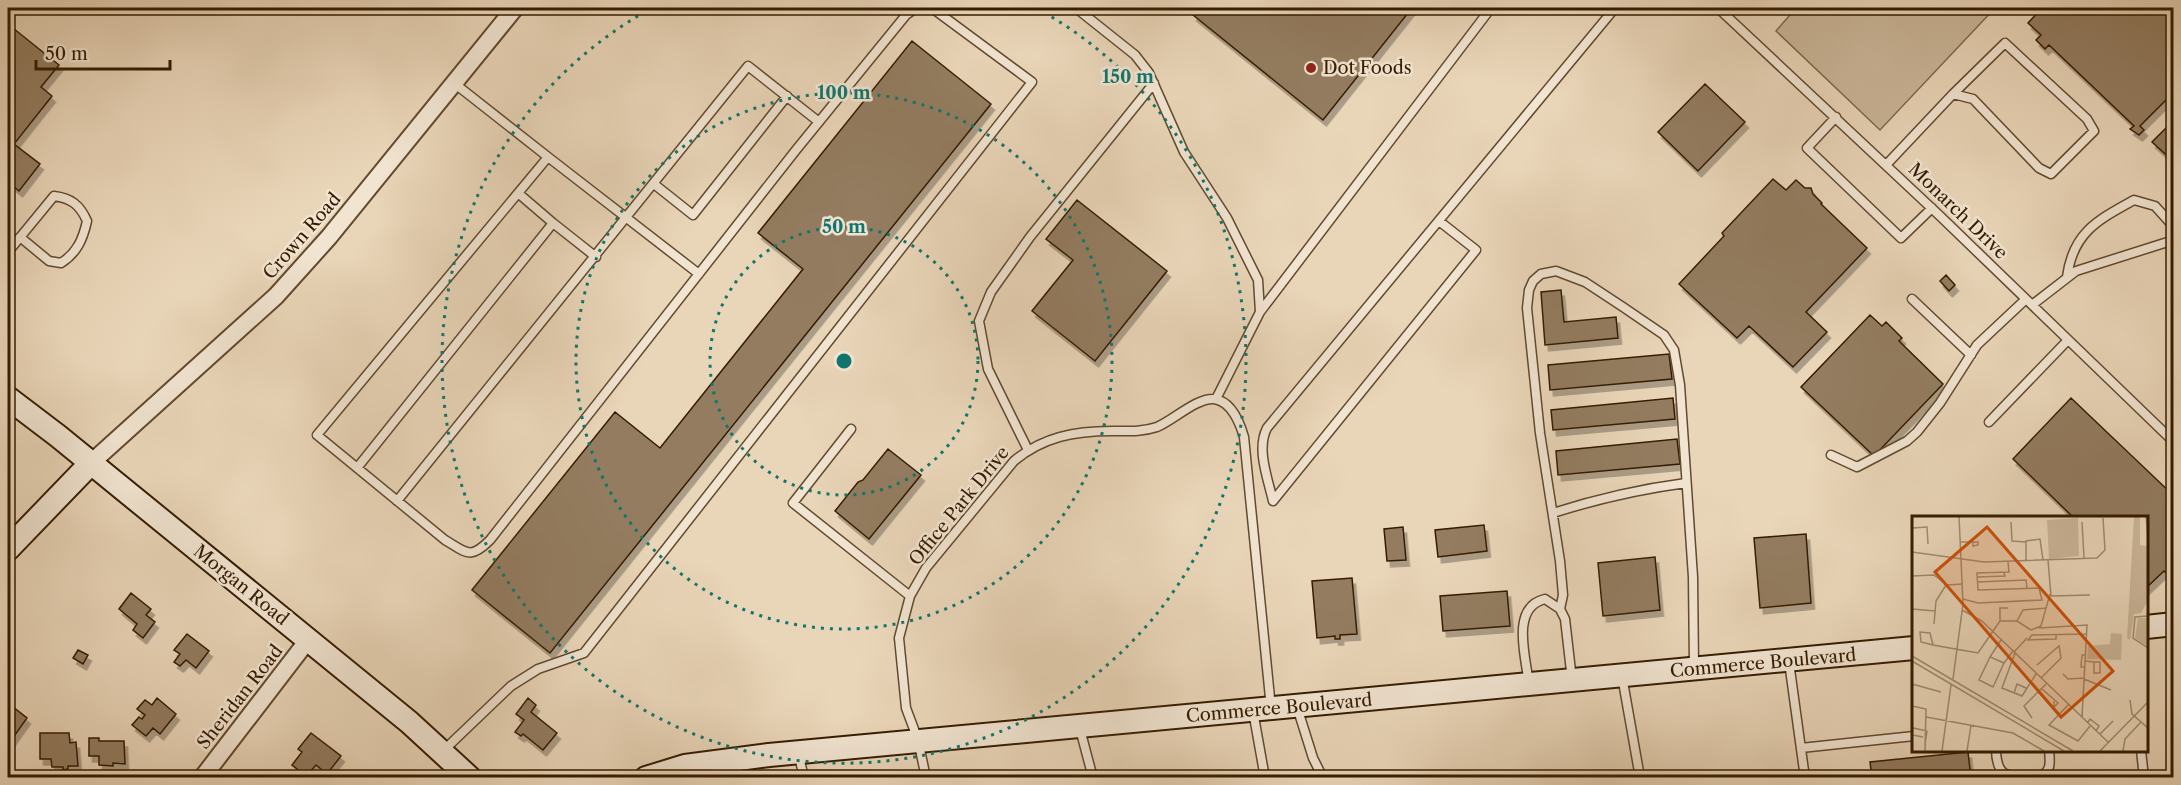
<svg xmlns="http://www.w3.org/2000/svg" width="2181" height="785" font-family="'Libre Caslon Text',serif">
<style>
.green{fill:#cab699;stroke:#80694c;stroke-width:1.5}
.building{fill:#937c60;stroke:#351c00;stroke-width:1.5;filter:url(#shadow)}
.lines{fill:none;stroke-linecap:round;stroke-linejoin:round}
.lane-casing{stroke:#624a2e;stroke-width:11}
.street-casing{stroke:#624a2e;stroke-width:20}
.secondary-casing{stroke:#351c00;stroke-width:26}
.lane{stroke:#f1e4d1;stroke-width:8}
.street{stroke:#f1e4d1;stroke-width:16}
.secondary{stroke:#f1e4d1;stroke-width:22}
.ring{fill:none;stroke:#0f766e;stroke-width:3;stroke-dasharray:3 6}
.poi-dot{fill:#8f2418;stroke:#f1e4d1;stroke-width:2}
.labels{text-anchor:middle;stroke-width:5;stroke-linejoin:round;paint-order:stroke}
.poi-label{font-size:18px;fill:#351c00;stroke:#f1e4d1;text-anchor:start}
.street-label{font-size:18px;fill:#351c00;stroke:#f1e4d1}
.inset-road{fill:none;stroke:#a18b6e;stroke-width:1.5}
.view{fill:#cd500a;fill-opacity:0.15;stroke:#cd500a;stroke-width:3}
.inset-edge{fill:none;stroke:#351c00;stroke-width:3}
.centre{fill:#0f766e;stroke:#f1e4d1;stroke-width:3}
.ring-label{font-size:18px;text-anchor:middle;font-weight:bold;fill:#0f766e;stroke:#f1e4d1;stroke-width:5;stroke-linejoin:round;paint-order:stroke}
</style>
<defs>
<filter id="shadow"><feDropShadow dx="3.5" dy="6" stdDeviation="0" flood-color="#0004"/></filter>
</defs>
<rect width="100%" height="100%" fill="#e9d5b8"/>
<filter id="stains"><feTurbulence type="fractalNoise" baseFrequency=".00333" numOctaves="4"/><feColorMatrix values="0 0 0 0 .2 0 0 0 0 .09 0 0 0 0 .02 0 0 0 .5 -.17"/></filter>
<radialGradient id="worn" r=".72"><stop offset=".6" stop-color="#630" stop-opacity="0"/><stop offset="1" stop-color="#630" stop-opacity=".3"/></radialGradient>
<path class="green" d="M1796 8H1995L1880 130 1776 31Z"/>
<path class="building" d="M1200 8H1412L1323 120 1193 15Z
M2042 8H2174V92L2140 126 2144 130 2139 135 2130 129 2134 126 2049 45 2045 49 2036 40 2041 35 2028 23Z
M8 24 59 65 41 87 52 96 14 144 40 164 19 191 8 182Z
M912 41 991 104 550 653 472 590 615 412 660 448 803 269 758 233Z
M1705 84 1745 122 1698 171 1658 132Z
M2174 120V162L2152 142Z
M1773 179 1786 190 1796 180 1805 188H1811L1813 194 1822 203 1821 204 1867 248 1806 312 1827 332 1793 367 1749 326 1737 338 1679 284 1724 236 1722 233Z
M1077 200 1167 271 1095 361 1032 311 1073 260 1046 239Z
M1946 275 1955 285 1949 291 1940 281Z
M1561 290 1564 322 1616 317 1618 338 1545 345 1541 292Z
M1870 315 1882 326 1886 322 1902 338 1899 341 1943 384 1874 456 1801 387Z
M1669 354 1672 379 1550 390 1548 365Z
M1673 398 1675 419 1553 430 1551 410Z
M2071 398 2174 496V580L2164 571 2146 588V518H2074L2013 459Z
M1677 439 1680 464 1558 475 1556 451Z
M888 449 921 475 869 539 835 511 858 482 863 480Z
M1484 525 1487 551 1438 557 1435 530Z
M1403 527 1406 560 1387 561 1384 529Z
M1806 534 1811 603 1760 608 1754 538Z
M1655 557 1660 610 1603 616 1598 563Z
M1352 578 1357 634 1340 635V639H1335V636L1317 638 1312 581Z
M1507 591 1510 626 1443 631 1440 596Z
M131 593 151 609 146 615 155 622 143 638 133 630 137 624 119 609Z
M187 634 209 651 196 668 186 660 180 666 174 662 180 654 174 650Z
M78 650 88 655 83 664 73 658Z
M157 698 176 714 160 734 153 728 146 736 132 725 139 717 142 719 145 715 137 709 145 700 152 705Z
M528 698 536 705 531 712 557 733 543 750 523 734 521 736 515 732 524 720 516 714Z
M8 703 27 718 8 745Z
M40 733H69L70 743 76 742 78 766H68V769L63 770V767H52L51 759H40Z
M311 733 341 756 327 774 316 765 306 776 292 765 302 752 298 749Z
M89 738H99V741H124L125 764 113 763V766L99 765V756H89Z
M1968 752 1971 778H1872L1870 762Z"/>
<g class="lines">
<defs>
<path id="lane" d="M1076 8 1135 55 1149 73 1184 152 1227 218 1258 280 1260 312 1216 399
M1718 8 1940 216 2174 442
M454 83 548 157 317 435 445 540C467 553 470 560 490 540L796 150 906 15 916 8
M1836 117 1807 148 1901 238 1932 208
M548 157 699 274
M1886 165 1953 94 1973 99 2039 168 2051 174 2094 131 2087 119 2005 43 1953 94
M654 184 693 215 787 96
M1439 221 1476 250 1273 501C1268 479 1256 449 1267 428L1615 8
M553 223 596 257
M8 252 54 196C71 198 80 205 87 221 83 239 77 253 61 263L49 261 20 237
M2067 277C2073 232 2098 220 2134 200L2155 206 2174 227
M1912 299 1971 355
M2032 305 2076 271 2174 240
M1260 312 1491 8
M1989 422 2068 340
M851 429 793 503 910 596
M1028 450 988 369 979 321 991 292 1030 237 1154 83
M1831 455 1857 467 1907 441 1917 432 1940 403 1977 345 2026 299
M357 468 553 223 518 193
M397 501 748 66 819 122
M1553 513C1597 499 1640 489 1686 483
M1560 609 1563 595 1560 561 1540 433 1527 308 1529 290 1533 281 1541 274 1556 271 1585 282 1623 307 1664 335 1674 350 1680 385 1693 577 1694 666
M1789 662 1805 778
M1622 676 1639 772 1642 778
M1529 684C1526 658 1510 607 1545 599L1560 609 1565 619 1572 680
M1297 707 1313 758 1323 778
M1253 711 1265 778
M1080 729 1093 778
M1801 748 1914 736
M1996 750C1997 783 2013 775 2039 776 2052 773 2050 761 2049 750
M2141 750 2144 778
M443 751 511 686 538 669 584 653 1032 82 932 8
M798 752 804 778
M926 778 918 740 906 708 899 638 910 596 926 568 1014 461C1043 437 1074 431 1112 431 1127 431 1142 432 1157 427 1174 420 1196 398 1214 399 1231 401 1240 423 1244 437L1271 708"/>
<path id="street" d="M91 463 276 296 329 237 515 8
M202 778 308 640"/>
<path id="secondary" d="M8 398 58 436 409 722 470 778
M8 549 91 463
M2146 627 2174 624
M646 778 685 766 769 755 1914 648"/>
</defs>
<use href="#lane" class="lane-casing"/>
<use href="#street" class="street-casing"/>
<use href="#secondary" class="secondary-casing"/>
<use href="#lane" class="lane"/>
<use href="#street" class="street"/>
<use href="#secondary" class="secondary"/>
</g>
<g class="ring">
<circle cx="844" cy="361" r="134"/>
<circle cx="844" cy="361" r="268"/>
<path d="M1036 8A402 402 0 1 1 652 8"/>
</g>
<circle class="poi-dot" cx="1311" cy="68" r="6"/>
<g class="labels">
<g class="poi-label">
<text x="1323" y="74">Dot Foods</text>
</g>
<g class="street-label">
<text transform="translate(1958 211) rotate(44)" y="6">Monarch Drive</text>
<text transform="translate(302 236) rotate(-49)" y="6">Crown Road</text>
<text transform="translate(959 506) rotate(-51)" y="6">Office Park Drive</text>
<text transform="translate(241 585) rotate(39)" y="6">Morgan Road</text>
<text transform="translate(1763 663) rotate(-5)" y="6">Commerce Boulevard</text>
<text transform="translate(240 697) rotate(-52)" y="6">Sheridan Road</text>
<text transform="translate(1279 708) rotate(-5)" y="6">Commerce Boulevard</text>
</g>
</g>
<g transform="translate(1912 516)">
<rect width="236" height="236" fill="#e9d5b8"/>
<path d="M222 0H228V29L235 30 236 85 229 97 222 98 218 124 215 122ZM166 2 167 40 137 43 135 4ZM226 102H235V130L223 122ZM199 117 210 118 209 144 175 143 176 130 198 128Z" fill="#cab699"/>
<path class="inset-road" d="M234 0 236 22M99 6 100 25 114 26M170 6 172 42M0 12 15 11 16 28M49 26H66V29L61 30V26M0 36 72 46 185 42 193 34 191 2M136 44 139 80 178 79M114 45V25L128 23 131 44M0 60 22 59 35 69 51 68M65 61 93 60 92 57M65 66 114 64 115 72M51 83 66 87 130 84 127 72 66 74 65 57 97 56 96 46M0 93 23 95M50 94 70 105 197 227M236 100 223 101 221 122 236 132M88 105V92H96M105 105 111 94 135 92M22 108 24 85 34 69M127 112 175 109 170 201M119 114 129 110 138 78M144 119V123L116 124 120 119 174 118M89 124 78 141 92 147 101 135M21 129 9 126 8 116 18 117 21 129 66 137 88 105H105L119 114M102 136 115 122M103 137 90 172 110 180 124 158M0 140 161 235M78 141 67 164 81 171 92 147M0 145 152 235M173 145 182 146V157H188V146H182M125 149 147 130 149 142 129 162M173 151H169L170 139H173M151 158 156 163 172 162M41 163 51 88 47 0M172 163 199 174M0 168 29 176M130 173 146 187 142 191V185M102 177 105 168 114 172M218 184 220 198 236 212M157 188 137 209 166 225 178 210M0 190 14 193 13 235M14 201 101 217 132 235M120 202 112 190 134 168M176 206 178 203 187 210 184 215M188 218 201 205M11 221 0 219 1 212 15 215 13 228M30 235 39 169M55 235 59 209M188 235 236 186M211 235 213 223 229 206"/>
<path class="view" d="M75 11 201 155 149 201 23 56Z"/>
<rect width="236" height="236" class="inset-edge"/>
</g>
<circle cx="844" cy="361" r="9" class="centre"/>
<g class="ring-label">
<text x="1128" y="83">150 m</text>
<text x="844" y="99">100 m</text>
<text x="844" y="233">50 m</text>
</g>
<rect width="2181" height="785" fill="none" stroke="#e9d5b8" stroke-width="30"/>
<rect x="9" y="9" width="2163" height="767" fill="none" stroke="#351c00" stroke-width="3"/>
<rect x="15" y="15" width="2151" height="755" fill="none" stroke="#351c00" stroke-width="1.5"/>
<path d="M36 60v9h134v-9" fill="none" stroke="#351c00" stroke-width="3"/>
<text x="45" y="60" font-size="18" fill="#351c00" stroke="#f1e4d1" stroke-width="4.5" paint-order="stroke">50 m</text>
<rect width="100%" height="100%" filter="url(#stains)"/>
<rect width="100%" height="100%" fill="url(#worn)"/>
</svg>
